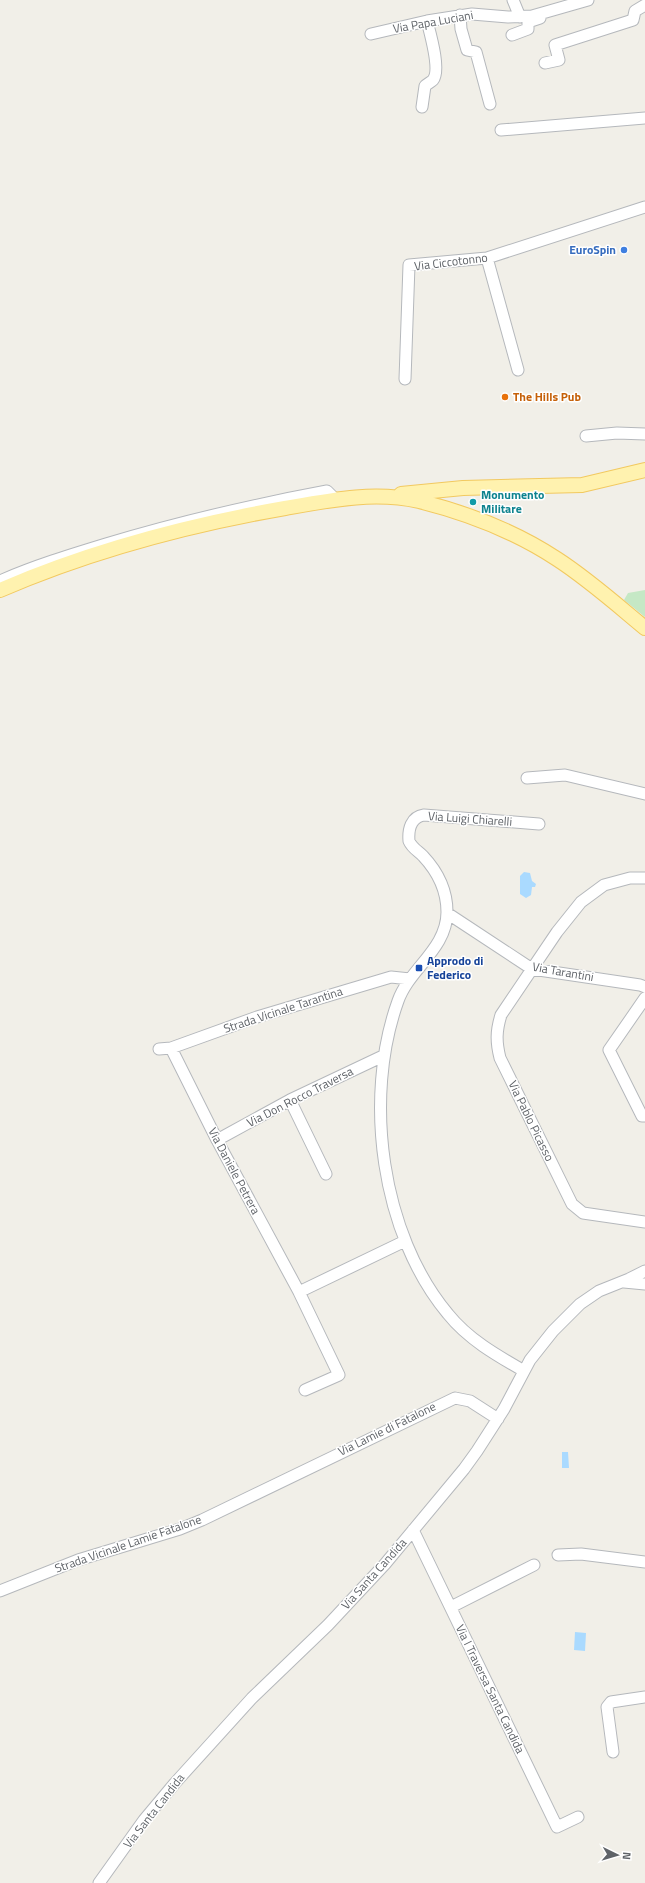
<svg xmlns="http://www.w3.org/2000/svg" width="645" height="1883" font-family="'Titillium Web',sans-serif">
<style>
.green{fill:#c5e8c5}
.water{fill:#aadaff}
.lines{fill:none;stroke-linecap:round;stroke-linejoin:round}
.minor-casing{stroke:#b5b8bc;stroke-width:13}
.major-casing{stroke:#f2c960;stroke-width:16}
.minor{stroke:#fff;stroke-width:11}
.major{stroke:#fff2af;stroke-width:14}
.shop-dot{fill:#3f7fe0;stroke:#fff;stroke-width:1.5}
.food-dot{fill:#e8710a;stroke:#fff;stroke-width:1.5}
.culture-dot{fill:#0f9aa8;stroke:#fff;stroke-width:1.5}
.transit-dot{fill:#1a4fb4;stroke:#fff;stroke-width:1.5}
.labels{text-anchor:middle;stroke-width:3;stroke-linejoin:round;paint-order:stroke}
.street-label{font-size:12px;fill:#5f6368;stroke:#fff}
.shop-label{font-size:12px;font-weight:bold;fill:#366cbe;stroke:#fff;text-anchor:end}
.food-label{font-size:12px;font-weight:bold;fill:#c56008;stroke:#fff;text-anchor:start}
.culture-label{font-size:12px;font-weight:bold;fill:#0d838f;stroke:#fff;text-anchor:start}
.transit-label{font-size:12px;font-weight:bold;fill:#164399;stroke:#fff;text-anchor:start}
</style>
<rect width="100%" height="100%" fill="#f1efe8"/>
<path class="green" d="M645 590V617L624 600 628 593Z"/>
<path class="water" d="M524 872 530 873 532 881 536 884 535 887H532L531 895 526 898 520 894V876Z
M562 1452H568L569 1468H562Z
M575 1632 586 1633 585 1651 574 1650Z"/>
<g class="lines">
<defs>
<path id="minor" d="M513 0 520 17
M460 15 461 29 467 50 476 52 490 104
M371 34 427 21 472 14 508 17 532 16 588 0
M512 35 528 29V22L540 18
M545 63 559 60 555 45 633 20 635 11 645 5
M422 107 425 86C427 84 431 82 433 80 441 70 430 33 427 21
M501 130 645 118
M487 258 518 370
M405 379 409 265 487 258 645 207
M586 436 617 433 645 434
M0 581C34 566 70 555 106 544 179 522 252 505 327 491L335 499
M527 778 565 775 645 794
M645 878H630L604 885 581 902 557 932 501 1015C496 1031 496 1042 500 1058L572 1204 583 1213 645 1222
M447 913 532 969 640 985 645 987
M645 998 609 1050 642 1116H645
M171 1048 217 1140 299 1292
M159 1049 171 1048 257 1017 391 977 410 979
M290 1100 326 1174
M217 1140 290 1100 383 1056
M624 1282 645 1284
M524 1371C496 1355 468 1339 448 1314 381 1234 363 1098 398 1001 409 969 447 949 447 912 447 890 438 872 423 856 418 851 412 848 409 841 408 829 411 817 424 815L539 824
M305 1390 339 1375 299 1292 405 1241
M413 1530 557 1827 578 1817
M558 1555 581 1554 645 1562
M0 1591 78 1560 180 1529 202 1520 455 1398 470 1401 498 1419
M451 1607 534 1565
M613 1752 607 1707 611 1702 645 1697
M99 1883 144 1820 175 1783 252 1698 328 1625 385 1564 464 1469 477 1451 504 1409 530 1360 553 1331 580 1304 599 1291 629 1279 645 1271"/>
<path id="major" d="M401 494 463 488 582 485 645 470
M0 590C90 551 188 525 285 508 330 500 374 491 419 501 467 513 516 532 557 559 588 579 616 604 645 628"/>
</defs>
<use href="#minor" class="minor-casing"/>
<use href="#major" class="major-casing"/>
<use href="#minor" class="minor"/>
<use href="#major" class="major"/>
</g>
<circle class="shop-dot" cx="624" cy="250" r="4"/>
<circle class="food-dot" cx="505" cy="397" r="4"/>
<circle class="culture-dot" cx="473" cy="502" r="4"/>
<rect class="transit-dot" x="415" y="964" width="8" height="8" rx="2"/>
<g class="labels">
<g class="street-label">
<text transform="translate(433 22) rotate(-10)" y="4">Via Papa Luciani</text>
<text transform="translate(451 262) rotate(-7)" y="4">Via Ciccotonno</text>
<text transform="translate(470 819) rotate(4)" y="4">Via Luigi Chiarelli</text>
<text transform="translate(563 972) rotate(10)" y="4">Via Tarantini</text>
<text transform="translate(283 1010) rotate(-18)" y="4">Strada Vicinale Tarantina</text>
<text transform="translate(300 1097) rotate(-27)" y="4">Via Don Rocco Traversa</text>
<text transform="translate(531 1121) rotate(64)" y="4">Via Pablo Picasso</text>
<text transform="translate(234 1171) rotate(62)" y="4">Via Daniele Petrera</text>
<text transform="translate(387 1429) rotate(-26)" y="4">Via Lamie di Fatalone</text>
<text transform="translate(128 1544) rotate(-19)" y="4">Strada Vicinale Lamie Fatalone</text>
<text transform="translate(374 1574) rotate(-48)" y="4">Via Santa Candida</text>
<text transform="translate(490 1689) rotate(64)" y="4">Via I Traversa Santa Candida</text>
<text transform="translate(154 1811) rotate(-52)" y="4">Via Santa Candida</text>
</g>
<g class="shop-label">
<text x="616" y="254">EuroSpin</text>
</g>
<g class="food-label">
<text x="513" y="401">The Hills Pub</text>
</g>
<g class="culture-label">
<text x="481" y="499">Monumento<tspan x="481" dy="14">Militare</tspan></text>
</g>
<g class="transit-label">
<text x="427" y="965">Approdo di<tspan x="427" dy="14">Federico</tspan></text>
</g>
</g>
<g transform="translate(617 1855) rotate(95)" stroke="#ffffff" stroke-width="3" paint-order="stroke">
<path d="M0-3L7 15L0 10L-7 15Z" fill="#5f6368"/>
<text y="-6" font-size="11" font-weight="bold" text-anchor="middle" fill="#5f6368">N</text>
</g>
</svg>
